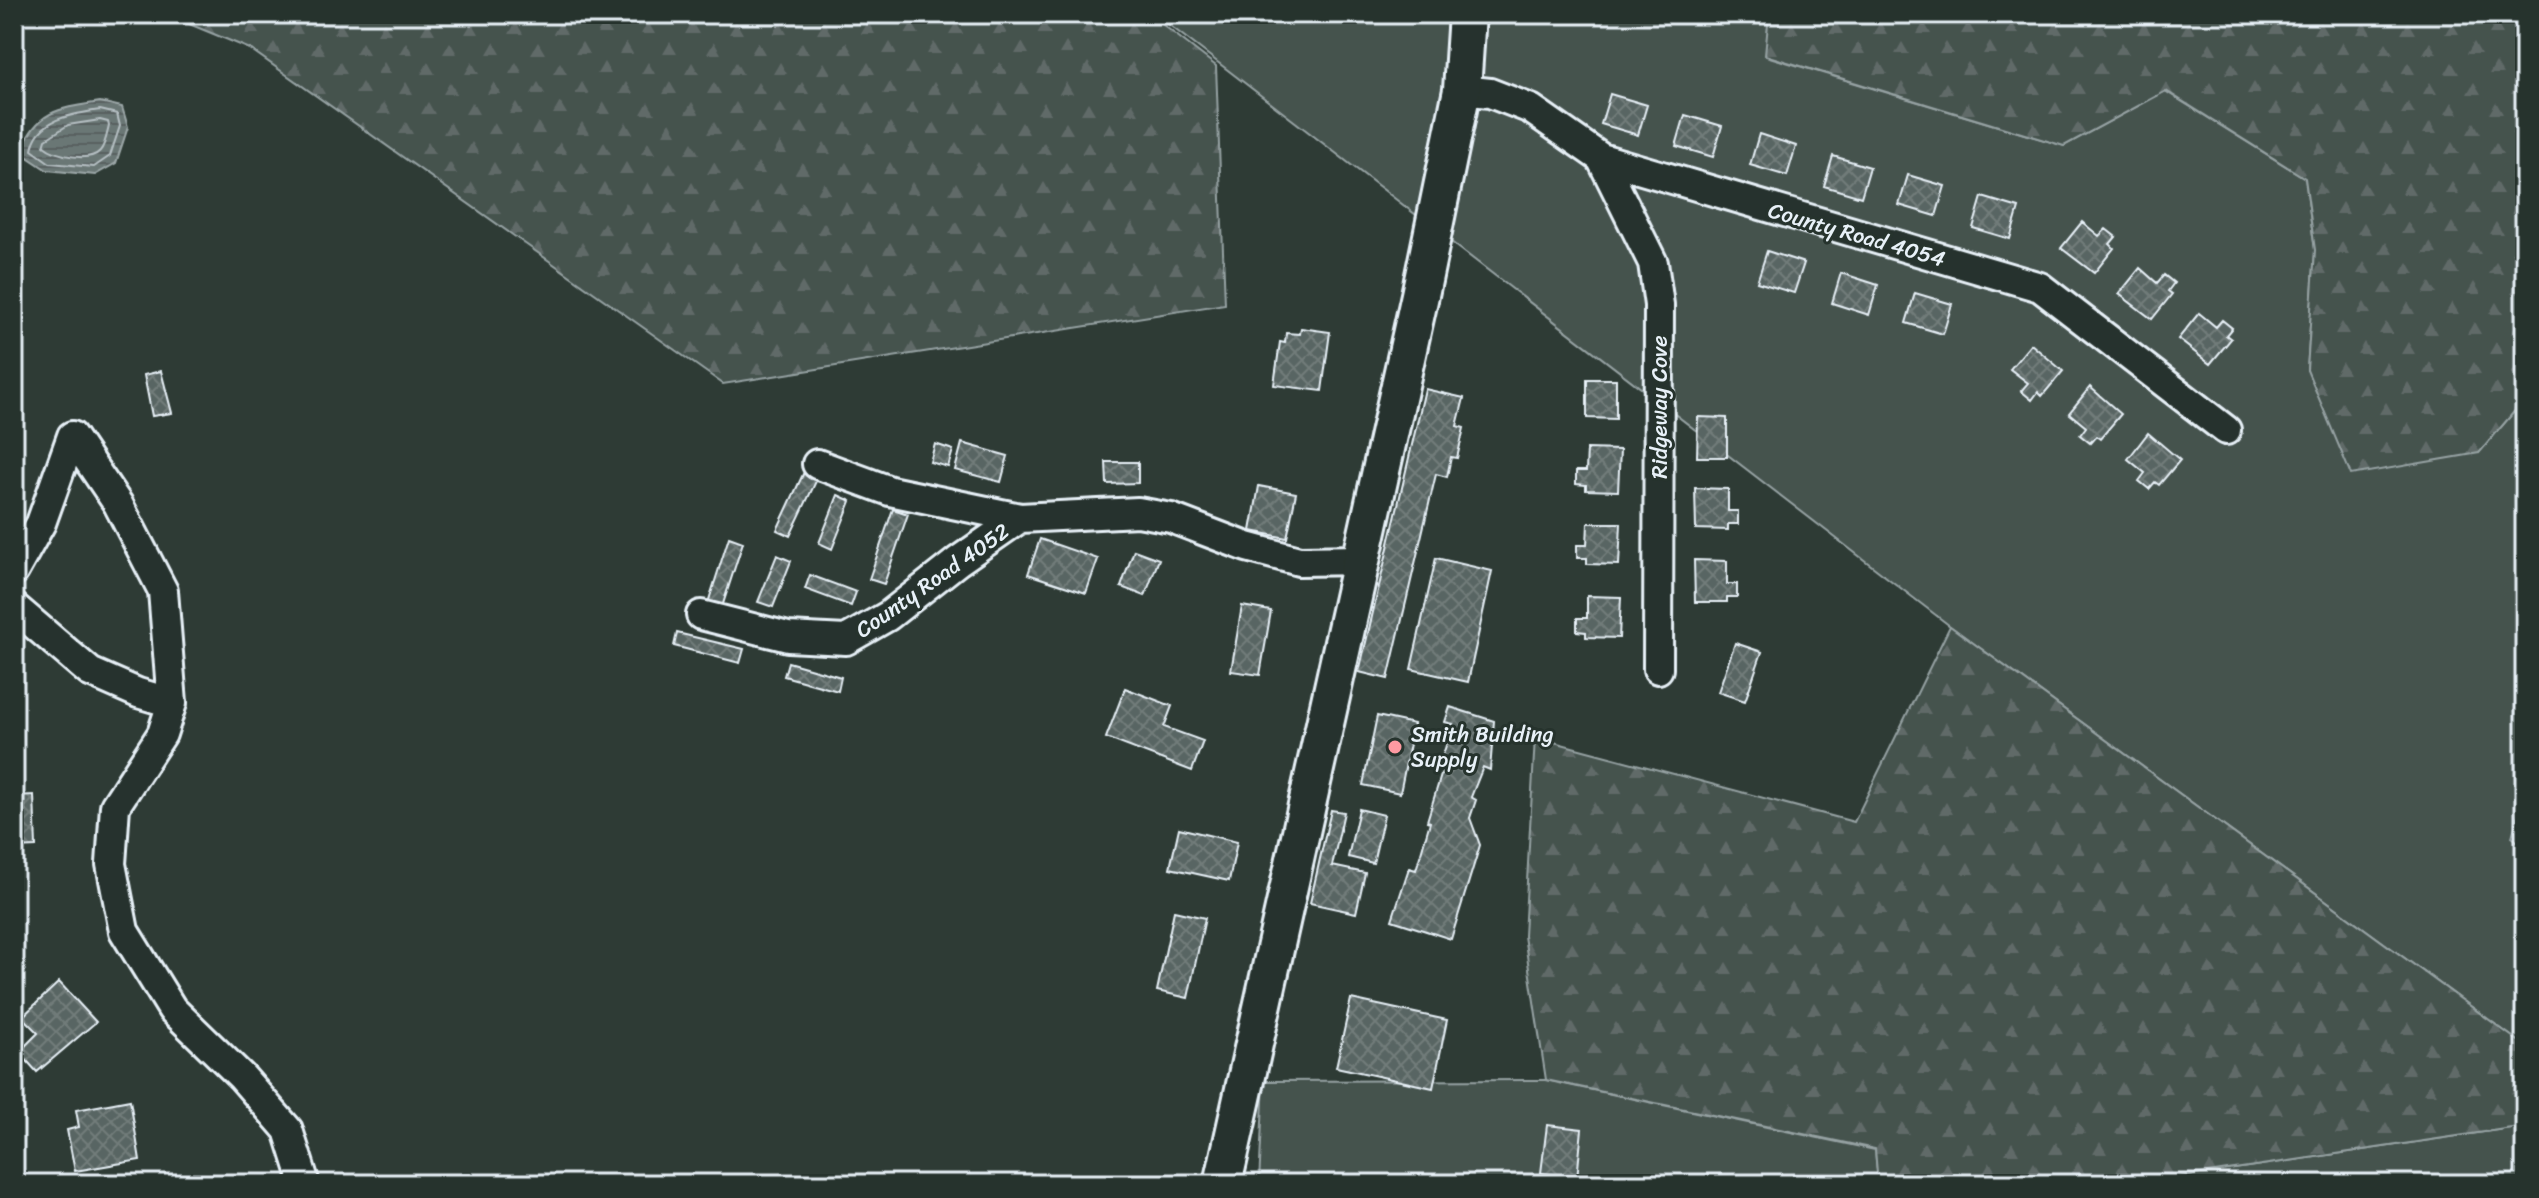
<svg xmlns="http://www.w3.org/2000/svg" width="2539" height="1198" font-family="Sriracha,sans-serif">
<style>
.grass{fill:#45524e;stroke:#96a2a3;stroke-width:2}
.forest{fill:url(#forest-firs);stroke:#96a2a3;stroke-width:2}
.water{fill:url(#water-rules);stroke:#9da8a9;stroke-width:2}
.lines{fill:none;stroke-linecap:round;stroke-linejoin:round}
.shore{stroke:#b6c0c4;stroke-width:2}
.building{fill:url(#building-cross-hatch);stroke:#e8f1f8;stroke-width:2}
.minor-casing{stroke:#e8f1f8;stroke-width:34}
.major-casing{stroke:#e8f1f8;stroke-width:42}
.minor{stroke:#26332d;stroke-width:28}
.major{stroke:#26332d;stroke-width:36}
.poi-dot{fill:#ff9aa2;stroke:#26332d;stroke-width:3}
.labels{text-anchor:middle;stroke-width:6;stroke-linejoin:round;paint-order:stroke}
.street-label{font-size:22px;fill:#e8f1f8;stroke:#26332d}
.poi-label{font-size:22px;fill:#e8f1f8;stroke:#26332d;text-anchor:start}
</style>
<defs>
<pattern id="forest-firs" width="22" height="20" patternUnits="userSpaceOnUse" patternTransform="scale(2)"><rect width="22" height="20" fill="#45524e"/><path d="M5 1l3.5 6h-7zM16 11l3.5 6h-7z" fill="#606b68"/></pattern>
<pattern id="water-rules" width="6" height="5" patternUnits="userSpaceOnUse" patternTransform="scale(2)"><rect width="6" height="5" fill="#6b7775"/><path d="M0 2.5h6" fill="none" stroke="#586060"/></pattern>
<pattern id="building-cross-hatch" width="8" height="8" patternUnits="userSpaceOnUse" patternTransform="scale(2)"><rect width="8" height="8" fill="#596563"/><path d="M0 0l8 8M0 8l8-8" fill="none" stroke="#717c7a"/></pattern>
</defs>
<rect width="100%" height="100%" fill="#2e3b35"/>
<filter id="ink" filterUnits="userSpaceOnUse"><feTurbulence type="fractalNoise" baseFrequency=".0125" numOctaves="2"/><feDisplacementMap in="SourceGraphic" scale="16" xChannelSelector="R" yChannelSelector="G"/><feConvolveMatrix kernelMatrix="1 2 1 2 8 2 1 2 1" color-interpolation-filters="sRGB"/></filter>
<g filter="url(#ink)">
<path class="grass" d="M1155 14H1769L1766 56 2064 146 2165 91 2305 178 2315 250 2307 370 2479 453 2525 399V788L2512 837 2525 848V1046L1950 626Z
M1545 1080 1875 1150 1878 1184H1259L1264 1081Z
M2525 1126V1184H2133Z"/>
<path class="forest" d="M165 14H1149L1216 66 1225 304 723 384 250 49Z
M1769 14H2525V399L2479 453 2351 475 2307 370 2315 250 2305 178 2166 91 2064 146 1765 55Z
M1950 626 2525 1046V1126L2133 1184H1878L1875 1149 1546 1080 1524 936 1535 737 1854 822Z"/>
<path class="water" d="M100 102 122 107 128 127 116 163 95 175 47 170 26 156 22 149C38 109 62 108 100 102Z"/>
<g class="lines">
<path class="shore" d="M100 110 117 114 120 126 110 156 94 167 50 163 32 150C37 118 73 114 100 110Z
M100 120 108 122 109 126C107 134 105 146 100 151 89 163 55 155 44 146L46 139 68 125Z"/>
</g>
<path class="building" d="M1610 94 1647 105 1638 135 1601 124Z
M1685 115 1722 126 1713 157 1676 146Z
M1759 134 1796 146 1787 176 1750 165Z
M1833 156 1870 167 1861 197 1824 186Z
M1908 175 1945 186 1936 216 1899 205Z
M1982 197 2019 208 2010 239 1973 228Z
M2082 222 2099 236 2106 229 2116 237 2110 244 2114 248 2094 273 2061 248Z
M1767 251 1804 263 1794 293 1757 282Z
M2140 268 2157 283 2164 275 2174 283 2168 291 2172 294 2152 319 2119 294Z
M1841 273 1878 285 1869 315 1832 303Z
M1915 293 1952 304 1943 334 1906 323Z
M2199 313 2216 327 2222 320 2232 328 2226 335 2231 339 2210 364 2178 339Z
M1301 328 1330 332 1322 391 1274 385 1280 342 1285 343 1286 333 1300 334Z
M2031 344 2063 371 2042 396 2038 392 2032 400 2021 391 2028 383 2010 369Z
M161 371 172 413 152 416 144 375Z
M1587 379H1616V419L1587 418Z
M2090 387 2121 414 2100 439 2096 436 2090 443 2080 435 2086 427 2069 413Z
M1425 389 1464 398 1457 426 1464 428 1457 458 1451 457 1447 477 1436 474 1388 679 1359 672Z
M1698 417 1727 418V457H1697Z
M2148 433 2180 460 2159 485 2155 482 2149 489 2139 481 2145 473 2128 459Z
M962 443 1008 456 1001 482 955 470Z
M935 444 953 450 948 467 930 462Z
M1587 449 1620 450 1618 491 1586 490V485L1576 484V471H1586Z
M1106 462H1138V483L1107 484Z
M805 470 818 477 790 536 777 530Z
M1259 486 1296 493 1287 538 1251 531Z
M1695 488 1728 489V511H1738V524H1728V530L1696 529Z
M838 495 851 501 832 549 819 543Z
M893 509 908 514 884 584 869 579Z
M1588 523H1621L1619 565 1587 564V558H1577V545H1587Z
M729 537 743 542 722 607 708 603Z
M1040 539 1098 559 1086 593 1028 574Z
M1134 550 1159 559 1145 596 1121 587Z
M777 555 791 561 773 607 758 602Z
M1436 558 1492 571 1468 682 1411 669Z
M1694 560 1727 561V584H1737V597H1727V602H1695Z
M810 575 856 592 851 606 805 589Z
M1587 596 1621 597 1619 638 1586 637V632L1577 631V618H1587Z
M1242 606 1271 611 1260 675 1231 671Z
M677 633 744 649 740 663 674 646Z
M1735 643 1762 652 1745 701 1718 692Z
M788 662 841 677 838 691 784 676Z
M1125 688 1172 706 1164 727 1203 741 1192 771 1106 738Z
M1450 707 1494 721 1490 770 1483 767 1471 797 1476 800 1470 818 1480 845 1451 939 1392 920 1409 868 1416 870 1430 822 1427 821 1445 762 1441 761 1453 724 1445 722Z
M1377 716 1414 724 1400 793 1363 785Z
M34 795 36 847 14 848V796Z
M1359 809 1384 815 1373 863 1348 857Z
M1331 810 1344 812 1332 866 1365 873 1356 913 1310 903Z
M1179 828 1237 842 1229 881 1170 868Z
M1174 911 1205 918 1188 998 1157 991Z
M59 982 96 1022 37 1072 19 1052 38 1033 22 1017Z
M1351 999 1447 1020 1433 1088 1336 1067Z
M130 1100 140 1160 75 1171 67 1130 79 1127 76 1110Z
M1547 1125 1582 1129 1577 1178 1541 1173Z"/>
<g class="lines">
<defs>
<path id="minor" d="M1462 90 1490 93 1531 109 1601 158 2040 287 2226 430
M1601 158 1653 263 1659 305 1658 669
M817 464 890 491 1020 518 1138 512 1171 518 1247 547 1299 561 1361 560
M14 571 41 523 72 436 118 504 163 591 172 703
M14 607 90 672 138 693 172 703 162 734 115 806 111 864 124 931 172 1009 242 1077 288 1130 305 1184
M701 615 788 637 846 640 888 616 958 561 1020 518"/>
<path id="major" d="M1223 1184 1420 295 1462 90 1467 14"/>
</defs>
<use href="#minor" class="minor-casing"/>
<use href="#major" class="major-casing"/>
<use href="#minor" class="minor"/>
<use href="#major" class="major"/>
</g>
</g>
<circle class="poi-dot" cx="1395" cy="747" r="8"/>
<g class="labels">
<g class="street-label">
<text transform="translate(1857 234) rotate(16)" y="8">County Road 4054</text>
<text transform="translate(1659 407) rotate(-90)" y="8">Ridgeway Cove</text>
<text transform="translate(932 580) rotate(-35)" y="8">County Road 4052</text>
</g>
<g class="poi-label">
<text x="1411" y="742">Smith Building<tspan x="1411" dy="25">Supply</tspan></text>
</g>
</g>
<rect width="2539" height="1198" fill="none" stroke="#26332d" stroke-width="48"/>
<rect x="24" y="24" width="2491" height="1150" fill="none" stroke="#e8f1f8" stroke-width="3" filter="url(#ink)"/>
</svg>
